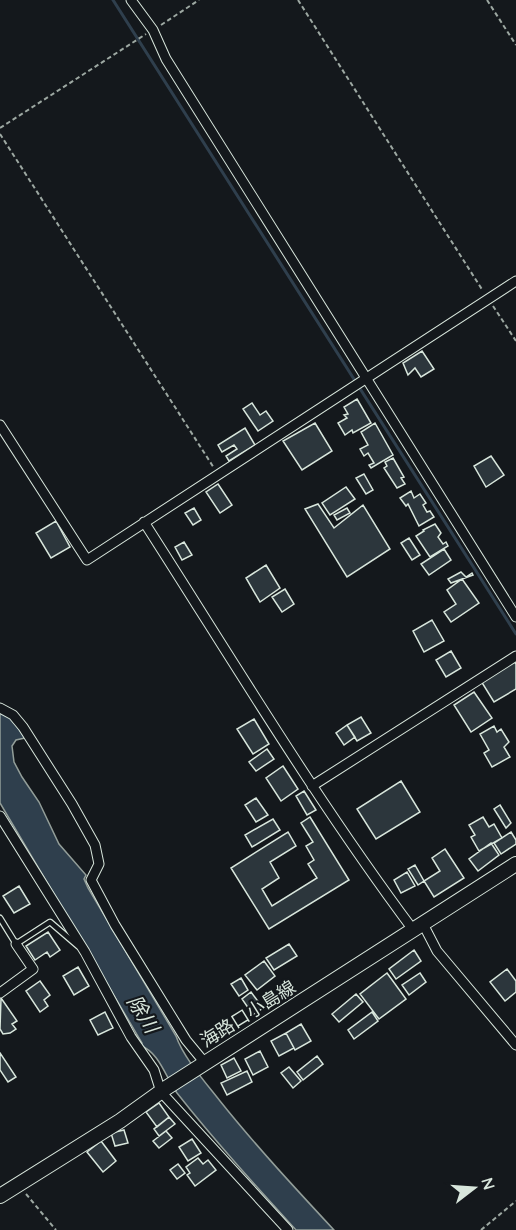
<svg xmlns="http://www.w3.org/2000/svg" width="516" height="1230" font-family="Quicksand,'Noto Sans JP',sans-serif">
<style>
.water{fill:#2f3f4d;stroke:#939e99;stroke-width:1.5}
.lines{fill:none;stroke-linecap:round;stroke-linejoin:round}
.stream{stroke:#2f3f4d;stroke-width:3}
.building{fill:#2c363c;stroke:#d8e6dc;stroke-width:1.5}
.service-casing{stroke:#d8e6dc;stroke-width:7}
.minor-casing{stroke:#d8e6dc;stroke-width:11}
.secondary-casing{stroke:#d8e6dc;stroke-width:16}
.path{stroke:#9da8a2;stroke-width:2;stroke-dasharray:4.5 3;stroke-linecap:butt}
.service{stroke:#14181c;stroke-width:4.5}
.minor{stroke:#14181c;stroke-width:9}
.secondary{stroke:#14181c;stroke-width:14}
.labels{text-anchor:middle;stroke-width:4.5;stroke-linejoin:round;paint-order:stroke}
.street-label{font-size:18px;fill:#d8e6dc;stroke:#14181c}
.water-label{font-size:20px;font-style:italic;fill:#d8e6dc;stroke:#14181c}
</style>
<rect width="100%" height="100%" fill="#14181c"/>
<path class="water" d="M0 711 12 719 25 738 16 740 12 746 14 762 22 777 39 802 59 844 86 875 84 879 88 888 176 1036C183 1057 206 1083 220 1101 256 1146 295 1188 334 1230H296C255 1185 214 1140 177 1093 166 1078 159 1052 141 1046L142 1043 0 803Z"/>
<g class="lines">
<path class="stream" d="M113 0 516 634"/>
</g>
<path class="building" d="M422 351 434 369 421 377 415 368 408 375 403 363Z
M357 399 371 423 353 433 352 430 345 435 338 423 347 418 344 415 348 414 344 407Z
M252 403 260 415 266 411 273 421 258 431 243 409Z
M315 423 332 451 302 470 283 441Z
M375 423 393 455 371 468 369 465 374 463 368 453 364 456 360 449 368 445 361 432Z
M245 428 255 445 229 461 226 456 237 449 234 445 222 452 218 445Z
M491 456 504 475 486 487 474 466Z
M393 458 404 477 401 478 405 484 397 488 384 468 387 466 385 462Z
M364 474 373 490 366 494 356 478Z
M218 484 232 505 220 513 206 492Z
M346 487 355 499 330 515 322 503Z
M411 491 414 498 420 494 426 503 423 505 427 512 430 511 434 517 419 526 408 504 406 506 400 498Z
M318 504 334 528 363 505 390 549 347 577 305 509Z
M194 508 201 520 193 525 185 513Z
M347 508 350 513 337 520 334 515Z
M56 521 70 547 51 558 36 533Z
M435 524 441 533 438 537 443 544 446 542 448 546 430 557 416 536 424 531 423 530Z
M409 538 420 555 412 560 401 543Z
M184 542 192 555 182 560 175 547Z
M444 549 451 560 429 575 421 564Z
M266 565 280 588 260 602 246 578Z
M461 572 466 577 472 573 473 575 451 583 448 579Z
M462 579 479 603 451 622 444 612 456 604 447 590Z
M285 589 294 604 282 612 272 597Z
M432 620 444 641 424 652 413 631Z
M451 651 461 668 446 677 436 660Z
M514 661 516 664V689L494 702 481 681Z
M474 692 492 718 471 732 454 705Z
M361 717 371 733 357 741 347 725Z
M254 719 269 744 253 754 237 729Z
M347 725 355 737 344 745 336 733Z
M494 726 497 732 501 729 509 742 504 747 510 757 492 767 484 753 489 750 480 734Z
M267 749 274 759 256 771 249 762Z
M283 766 298 789 281 801 266 778Z
M401 781 420 812 376 839 357 809Z
M304 791 316 810 307 815 296 796Z
M256 798 268 815 256 822 245 805Z
M500 805 511 823 506 828 494 809Z
M310 817 349 880 269 929 231 868 288 832 296 846 270 862 279 878 262 889 272 906 317 878 308 864 314 860 306 846 313 842 301 823Z
M483 817 489 827 494 824 502 838 479 851 471 837 475 835 469 825Z
M273 819 280 830 252 847 245 835Z
M511 832 516 840V844L501 854 494 843Z
M491 843 499 855 478 871 469 859Z
M445 849 464 878 434 897 424 881 440 871 432 858Z
M415 865 424 881 418 885 408 869Z
M407 872 415 886 401 893 394 880Z
M19 886 30 904 14 913 3 896Z
M48 932 60 950 50 957 47 952 35 960 26 946Z
M289 944 297 956 274 970 266 958Z
M414 950 421 961 396 979 389 969Z
M264 961 275 976 257 990 245 975Z
M78 967 89 986 74 995 63 976Z
M507 969 516 981V992L505 1001 490 982Z
M387 973 406 999 379 1019 360 994Z
M420 973 426 982 409 995 402 985Z
M241 978 248 990 239 996 231 984Z
M40 981 50 995 44 1000 48 1006 40 1012 26 991Z
M251 992 263 1008 253 1015 242 999Z
M356 994 363 1002 339 1022 332 1014Z
M1 998 17 1021 12 1024 16 1029 10 1033 3 1034 0 1029Z
M105 1012 113 1028 98 1035 90 1020Z
M372 1012 378 1021 354 1039 348 1030Z
M301 1024 311 1041 295 1050 286 1033Z
M286 1033 294 1048 279 1056 271 1041Z
M260 1051 268 1067 253 1075 245 1059Z
M0 1053 16 1077 8 1082 0 1070Z
M317 1056 323 1064 303 1080 297 1072Z
M234 1058 241 1071 227 1078 221 1065Z
M289 1067 301 1081 293 1088 281 1073Z
M247 1071 252 1082 227 1095 221 1083Z
M159 1103 169 1117 157 1127 146 1112Z
M169 1117 175 1124 159 1136 154 1129Z
M124 1130 128 1143 115 1146 111 1133Z
M166 1131 172 1138 159 1148 153 1141Z
M192 1139 201 1153 188 1161 179 1147Z
M101 1141 116 1161 103 1172 87 1152Z
M198 1158 203 1164 208 1160 216 1170 195 1186 187 1175 190 1173 186 1167Z
M178 1164 185 1173 177 1179 170 1170Z"/>
<g class="lines">
<defs>
<path id="service" d="M0 918 16 944 50 922 78 946"/>
<path id="minor" d="M131 0 153 30 166 59 516 617
M0 425 87 560 516 281
M144 522C232 659 316 800 414 931
M0 708 13 715 23 727 72 804 95 845 99 864 91 880 115 925 186 1040 205 1063
M312 786 516 656
M0 816 85 952 131 1037 154 1070 161 1092 288 1230
M423 924 437 951 516 1045
M0 993 33 969 16 944"/>
<path id="secondary" d="M0 1196 120 1121 166 1088 516 864"/>
</defs>
<use href="#service" class="service-casing"/>
<use href="#minor" class="minor-casing"/>
<use href="#secondary" class="secondary-casing"/>
<path class="path" d="M298 0 483 291
M487 0 516 45
M161 25 199 0
M0 128 146 34
M0 134 214 468
M493 306 516 341
M26 1194 56 1230
M481 1230 516 1201"/>
<use href="#service" class="service"/>
<use href="#minor" class="minor"/>
<use href="#secondary" class="secondary"/>
</g>
<g class="labels">
<g class="street-label">
<text transform="translate(248 1014) rotate(-32)" y="6">海路口小島線</text>
</g>
<g class="water-label">
<text transform="translate(143 1014) rotate(58)" y="7">除川</text>
</g>
</g>
<g transform="translate(474 1188) rotate(73)" stroke="#14181c" stroke-width="4.5" paint-order="stroke">
<path d="M0-4.5L10 22L0 15L-10 22Z" fill="#d8e6dc"/>
<text y="-9" font-size="16" font-weight="bold" text-anchor="middle" fill="#d8e6dc">N</text>
</g>
</svg>
